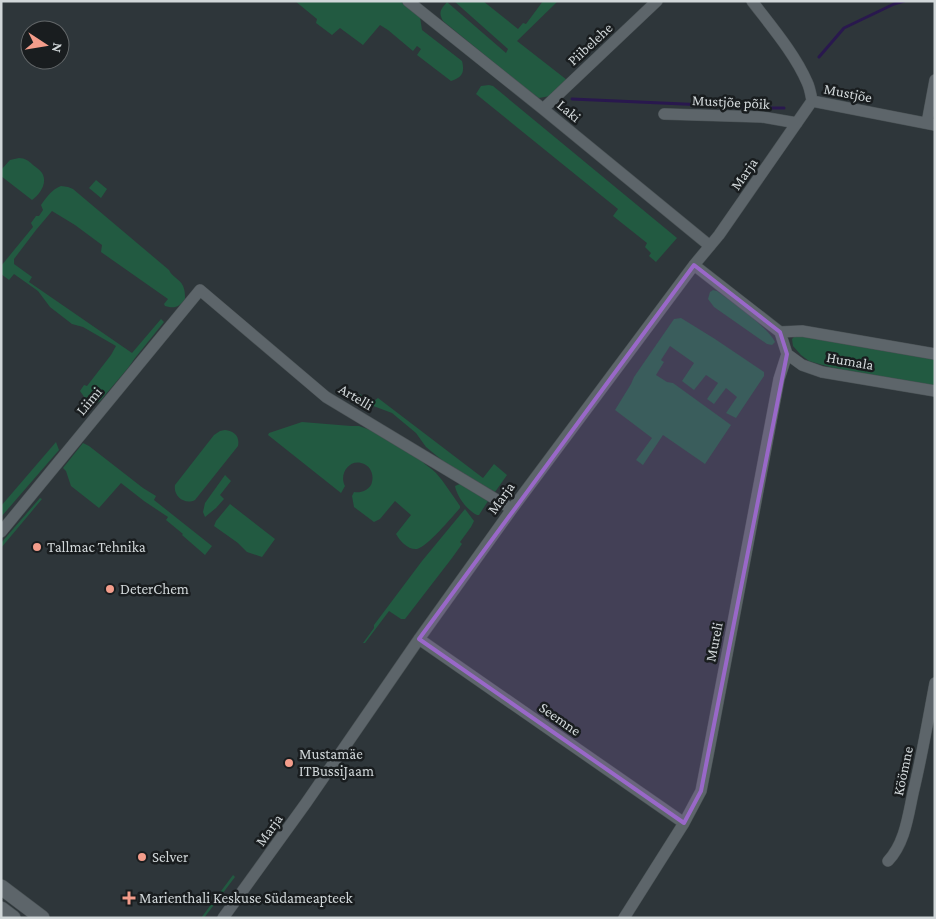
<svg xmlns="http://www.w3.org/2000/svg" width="936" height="919" font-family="'Crimson Pro',serif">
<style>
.green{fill:#225a41}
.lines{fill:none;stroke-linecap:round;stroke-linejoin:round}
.stream{stroke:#29184e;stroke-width:3}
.minor-casing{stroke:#4a5255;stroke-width:12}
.secondary-casing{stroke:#4a5255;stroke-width:16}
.minor{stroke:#5d656a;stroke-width:11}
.secondary{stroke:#5d656a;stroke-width:15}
.marked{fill:#9968c8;fill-opacity:0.2;stroke:#9968c8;stroke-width:4;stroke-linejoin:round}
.poi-dot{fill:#f49d8b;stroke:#191d1f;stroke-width:2}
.labels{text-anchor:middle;stroke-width:5;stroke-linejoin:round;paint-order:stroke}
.street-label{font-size:15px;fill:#d1d7d9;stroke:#191d1f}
.poi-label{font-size:15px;fill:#d1d7d9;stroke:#191d1f;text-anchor:start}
</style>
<rect width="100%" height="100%" fill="#2e363a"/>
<path class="green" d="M295 1H400L420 17 422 30 462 61C465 73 462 77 451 81L417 55 421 49 417 46 413 51 388 30 380 25 363 45 340 28 332 35 316 23 317 19Z
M454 1H483L518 29 523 23 526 24 543 1H558L517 41 567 80 550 96 539 98 525 88 443 21C438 12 441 9 447 2L506 53 508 49Z
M489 85 493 86 677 238 656 262 649 256 651 253 645 247 647 243 613 216 618 209 476 94 481 86Z
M19 158C25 158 29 161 33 165 36 167 40 170 42 173 48 183 40 194 32 200L1 176V170L10 160Z
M96 180 107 189 101 198 89 188Z
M61 186 68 187 73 189 169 270C172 277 180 279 183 286 185 290 185 295 185 299 179 307 175 309 165 306L164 304 168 299 101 252 102 245 75 225 52 211 36 230 14 259V264L32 277 29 282 132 353 161 319 164 322 135 358 128 368 100 401 96 403 87 401 80 391 84 385 87 386 111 355 116 346 83 327 72 324 50 307 38 291 14 274 9 280 1 274V266L33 227 31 223 36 216H39L43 210 41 205C46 198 52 189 61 186Z
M713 290 717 291C731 301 769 328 775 342L772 345 767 344 714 307 708 299 710 292Z
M681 318 715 339 764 372V376L736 418 726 413 737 397 726 388 714 404 707 399 718 383 706 375 694 390 682 381 694 363 670 346 661 360 664 362 656 375 667 382 673 383 731 425 705 464 663 435 643 465 636 460 652 438 615 410 631 384 634 377 674 319Z
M799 334 935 358V386L833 368 809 361 801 355 793 346 792 339 795 336Z
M360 394 371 403 378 398 483 478 494 464 507 475 495 492 443 461 426 447 416 433 392 413 360 401 359 397Z
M302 422 351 426H359L373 431 421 460C425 465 431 468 436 473 445 483 452 495 460 506V508C452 517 427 547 417 549 408 550 400 541 396 534L411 515 395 501 380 519 374 522 354 507 352 496 354 492C361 493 367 491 371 485 375 476 371 465 361 463 348 460 339 475 345 486L341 493 268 435 269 433Z
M225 430C234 431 240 436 238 446L195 500C185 505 173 497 175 485L214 435 220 431Z
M56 442 59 450 1 517V506Z
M83 443 89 446 143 488 156 496 154 500 212 546 205 555 182 535 183 534 166 520 168 517 144 501 121 483 99 508 71 486 66 471 63 468Z
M225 475 231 481 220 495 224 499 216 508 205 517 203 512 205 503Z
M462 483 488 501 479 515H477C467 510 457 497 455 486Z
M40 498 42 499 1 548V543Z
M230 504 275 539 262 557 247 552 238 543 214 526 216 521Z
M465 509 474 521 471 527 460 542 462 544 452 558 405 619H401L389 611 365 643H363L374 628V625L422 561Z
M233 875 235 877 204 918H201Z"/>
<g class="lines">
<path class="stream" d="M819 57 844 28 894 4 904 1
M572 99 706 105
M713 106 744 107
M754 108H784"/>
<defs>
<path id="minor" d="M408 1 543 109 710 246
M752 1C771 26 795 54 807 82 810 88 811 95 812 101
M812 101 935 125
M543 109 657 1
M664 114 762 117 797 123
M927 123 935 80
M694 265 780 332 787 354 802 365 822 372 935 391
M780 332 802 331 935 354
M1 532 200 290 326 397 512 509
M419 639 684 823
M888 861C905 843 908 816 913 793 922 756 928 720 935 683
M223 918 306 803 419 639 512 509 694 265 719 235 812 101
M624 918 684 823 701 791 708 755 779 379 787 354"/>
<path id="secondary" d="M1 887 42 918
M1 909 13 918"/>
</defs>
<use href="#minor" class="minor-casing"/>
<use href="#secondary" class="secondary-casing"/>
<use href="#minor" class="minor"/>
<use href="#secondary" class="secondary"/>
</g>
<path class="marked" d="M694 265 780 332 787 354 708 755 701 791 684 823 419 639Z"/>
<g class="poi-dot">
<circle cx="37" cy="547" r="5"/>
<circle cx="110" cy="589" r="5"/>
<circle cx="289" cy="763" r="5"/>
<circle cx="142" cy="857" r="5"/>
<path d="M126.5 890.5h5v5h5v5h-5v5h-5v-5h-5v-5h5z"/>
</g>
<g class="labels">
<g class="street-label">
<text transform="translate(590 44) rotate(-43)" y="5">Piibelehe</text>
<text transform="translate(848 93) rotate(11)" y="5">Mustjõe</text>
<text transform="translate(731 102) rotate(3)" y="5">Mustjõe põik</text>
<text transform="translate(569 111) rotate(40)" y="5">Laki</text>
<text transform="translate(744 174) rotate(-55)" y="5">Marja</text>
<text transform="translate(850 361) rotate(10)" y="5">Humala</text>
<text transform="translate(356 397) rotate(31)" y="5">Artelli</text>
<text transform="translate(89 401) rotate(-50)" y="5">Liimi</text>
<text transform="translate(501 498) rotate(-54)" y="5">Marja</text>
<text transform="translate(714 642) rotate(-79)" y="5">Mureli</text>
<text transform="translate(560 719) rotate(35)" y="5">Seemne</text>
<text transform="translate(903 771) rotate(-78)" y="5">Köömne</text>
<text transform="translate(269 830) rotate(-54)" y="5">Marja</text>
</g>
<g class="poi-label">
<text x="47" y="552">Tallmac Tehnika</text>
<text x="120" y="594">DeterChem</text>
<text x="299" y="759">Mustamäe<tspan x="299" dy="17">ITBussiJaam</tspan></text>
<text x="152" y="862">Selver</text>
<text x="139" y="903">Marienthali Keskuse Südameapteek</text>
</g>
</g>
<rect width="936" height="919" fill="none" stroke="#d1d7d9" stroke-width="5"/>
<g transform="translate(45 45) rotate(102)"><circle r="24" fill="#191d1f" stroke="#636769"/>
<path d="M0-4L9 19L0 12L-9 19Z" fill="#f49d8b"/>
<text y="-8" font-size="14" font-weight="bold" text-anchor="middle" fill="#d1d7d9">N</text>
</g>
</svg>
